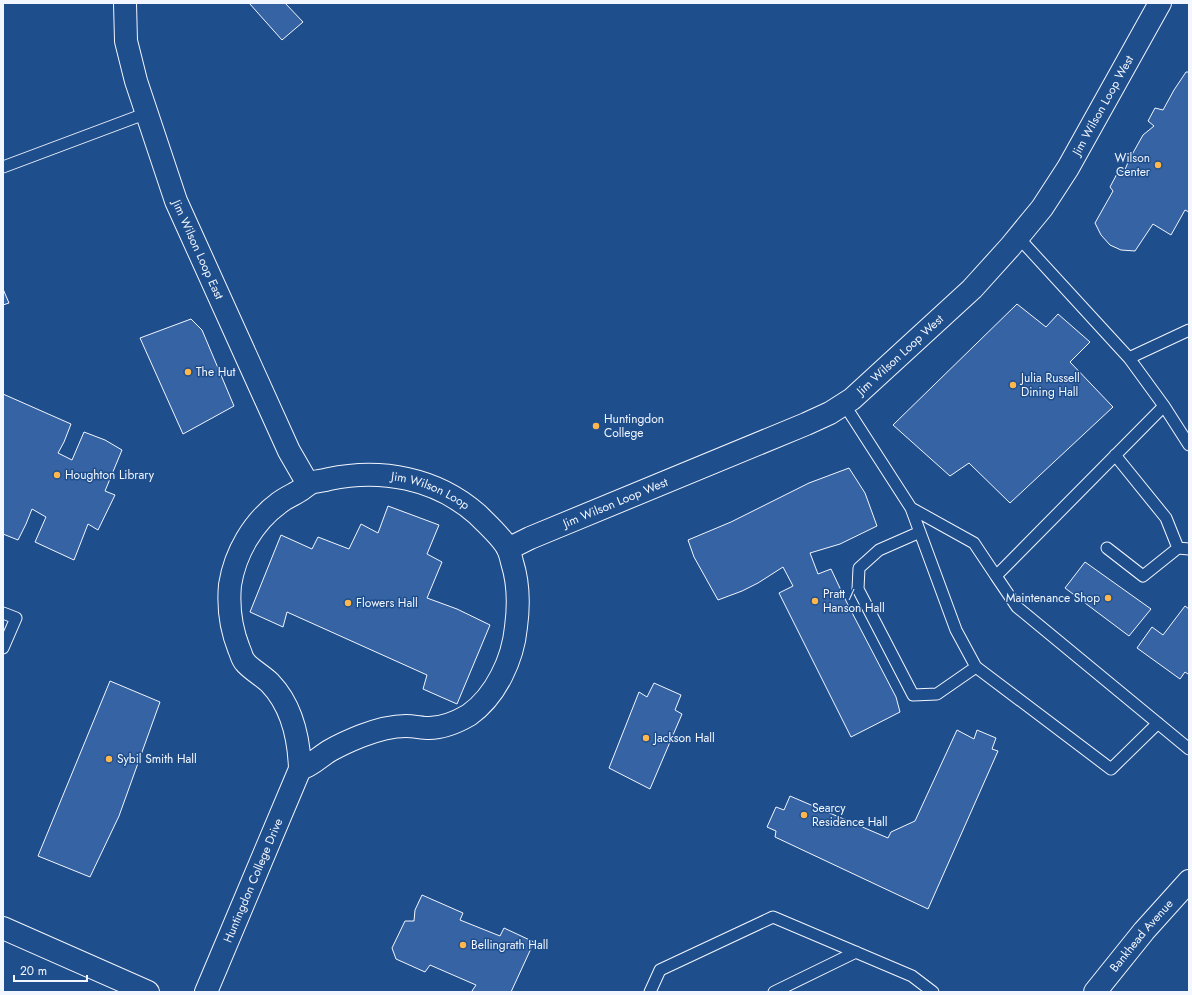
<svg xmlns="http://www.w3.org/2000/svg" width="1192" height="995" font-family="Jost,sans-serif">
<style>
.building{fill:#3563a3;stroke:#f2f6ff}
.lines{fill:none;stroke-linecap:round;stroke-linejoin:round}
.service-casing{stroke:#f2f6ff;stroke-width:13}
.minor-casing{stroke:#f2f6ff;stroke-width:24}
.service{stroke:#1f4e8c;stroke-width:11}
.minor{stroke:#1f4e8c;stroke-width:22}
.poi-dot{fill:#ffb74d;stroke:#1f4e8c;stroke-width:1.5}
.labels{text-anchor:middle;stroke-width:3;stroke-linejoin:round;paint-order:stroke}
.street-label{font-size:12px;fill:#f2f6ff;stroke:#1f4e8c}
.poi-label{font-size:12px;fill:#f2f6ff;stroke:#1f4e8c;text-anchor:start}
</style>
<rect width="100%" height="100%" fill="#1f4e8c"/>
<path class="building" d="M249 3H285L303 22 282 40Z
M1186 72H1189V212L1185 210 1171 235 1153 224 1135 251 1121 250 1110 245 1101 235 1095 223 1113 191 1110 187 1119 170 1124 172 1129 160 1143 135 1154 126 1148 121 1155 108 1163 110 1174 90Z
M3 289 9 303 3 305Z
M1017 304 1046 327 1058 314 1090 342 1070 362 1113 407 1010 503 969 463 950 476 893 425Z
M191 319 202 330 234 406 183 434 140 338Z
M3 394 71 424 64 442 58 453 72 460 84 432 105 440 122 450 105 491 115 495 98 530 88 524 74 560 35 542 46 517 32 509 26 524 18 540 3 534Z
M849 468 865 493 877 526 840 544 810 553 818 574 831 569 847 603 896 697 900 712 851 737 779 593 793 586 783 567 758 583 742 591 718 600 694 557 688 540 731 522 809 483Z
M388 506 439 525 427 554 442 562 427 598 457 609 490 625 457 704 423 689 427 675 287 612 283 627 250 612 281 535 312 549 318 537 349 549 361 524 378 533Z
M1085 562 1151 609 1129 636 1065 588Z
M1185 606 1189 609V673L1188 674 1185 672 1180 679 1137 648 1152 627 1163 635Z
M110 681 160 702 119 816 90 877 38 856Z
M654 683 681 695 675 710 682 714 650 789 609 768 639 692 647 697Z
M957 730 974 739 977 730 996 738 992 749 998 751 928 909 775 837 776 831 767 827 776 807 784 810 790 796 888 838 891 832 915 821Z
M422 895 463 913 460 920 500 936 504 928 534 942 511 992H474L472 991 476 985 430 965 425 972 396 959 392 948 405 921H414L415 910Z"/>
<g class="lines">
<defs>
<path id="service" d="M3 167 147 113
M1018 237 1129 358
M1189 330 1129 358 1164 406 1189 445
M844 404 911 508 974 543 996 576
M1164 406 996 576 1017 607 1189 749
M911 508 956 630 976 667 1111 769 1158 723
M920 532 879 550 859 568 858 589 913 695 937 694 976 667
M1107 548 1143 576 1178 548 1166 518 1115 455
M1178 548 1189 549
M3 613 16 618 3 648
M650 992 660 970 773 917 912 976 933 992
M774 992 856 952"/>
<g id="minor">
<path id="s1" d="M125 3 126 41 136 81 176 201 289 451 308 484"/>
<path id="s2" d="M508 549 530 538 806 424 830 413 852 399 972 289 1010 247 1042 208 1068 168 1160 3"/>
<path d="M3 928 148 992"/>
<path id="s3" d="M206 992 300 769C299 738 292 706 270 683 263 676 249 668 245 662 242 659 241 653 239 649 231 629 228 607 230 585 235 553 253 522 279 503 285 498 293 495 299 491 304 489 306 485 311 483 316 481 323 481 329 479 381 468 436 478 477 514 486 523 503 538 508 549 510 553 511 558 512 562 519 584 519 605 516 627 513 659 496 696 469 715 457 722 443 728 429 728 422 728 414 726 406 726 391 726 374 731 361 736 351 740 340 745 331 750 320 756 312 766 300 769"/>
<path id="s4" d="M1095 992 1144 931 1189 881"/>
</g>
</defs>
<use href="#service" class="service-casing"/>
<use href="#minor" class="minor-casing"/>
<use href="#service" class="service"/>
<use href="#minor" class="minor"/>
</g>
<g class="poi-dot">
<circle cx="1158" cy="165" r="4"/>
<circle cx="188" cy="372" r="4"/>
<circle cx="1013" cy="385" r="4"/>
<circle cx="596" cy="426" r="4"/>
<circle cx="57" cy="475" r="4"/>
<circle cx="1108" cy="598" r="4"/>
<circle cx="815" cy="601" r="4"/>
<circle cx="348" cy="603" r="4"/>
<circle cx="646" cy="738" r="4"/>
<circle cx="109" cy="759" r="4"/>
<circle cx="804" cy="815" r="4"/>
<circle cx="463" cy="945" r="4"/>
</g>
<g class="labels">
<g class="street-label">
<text dy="4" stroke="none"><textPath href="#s2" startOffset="765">Jim Wilson Loop West</textPath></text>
<text dy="4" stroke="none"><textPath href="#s1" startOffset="259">Jim Wilson Loop East</textPath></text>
<text dy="4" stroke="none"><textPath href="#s2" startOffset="441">Jim Wilson Loop West</textPath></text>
<text dy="4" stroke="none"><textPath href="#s3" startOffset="706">Jim Wilson Loop</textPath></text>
<text dy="4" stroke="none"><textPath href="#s2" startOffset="117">Jim Wilson Loop West</textPath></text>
<text dy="4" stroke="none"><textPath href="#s3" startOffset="121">Huntingdon College Drive</textPath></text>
<text dy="4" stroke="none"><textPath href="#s4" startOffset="73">Bankhead Avenue</textPath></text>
</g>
<g class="poi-label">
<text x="1150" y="162" text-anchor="end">Wilson<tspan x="1150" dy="14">Center</tspan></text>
<text x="196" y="376">The Hut</text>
<text x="1021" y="382">Julia Russell<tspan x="1021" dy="14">Dining Hall</tspan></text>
<text x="604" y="423">Huntingdon<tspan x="604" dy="14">College</tspan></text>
<text x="65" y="479">Houghton Library</text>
<text x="823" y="598">Pratt /<tspan x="823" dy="14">Hanson Hall</tspan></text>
<text x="1100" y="602" text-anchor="end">Maintenance Shop</text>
<text x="356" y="607">Flowers Hall</text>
<text x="654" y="742">Jackson Hall</text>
<text x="117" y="763">Sybil Smith Hall</text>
<text x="812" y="812">Searcy<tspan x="812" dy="14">Residence Hall</tspan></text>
<text x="471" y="949">Bellingrath Hall</text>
</g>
</g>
<rect width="1192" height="995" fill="none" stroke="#f2f6ff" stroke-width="8"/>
<path d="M14 975v6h73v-6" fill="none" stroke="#f2f6ff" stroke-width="2"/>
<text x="20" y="975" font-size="12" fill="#f2f6ff" stroke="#1f4e8c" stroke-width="3" paint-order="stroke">20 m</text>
</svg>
